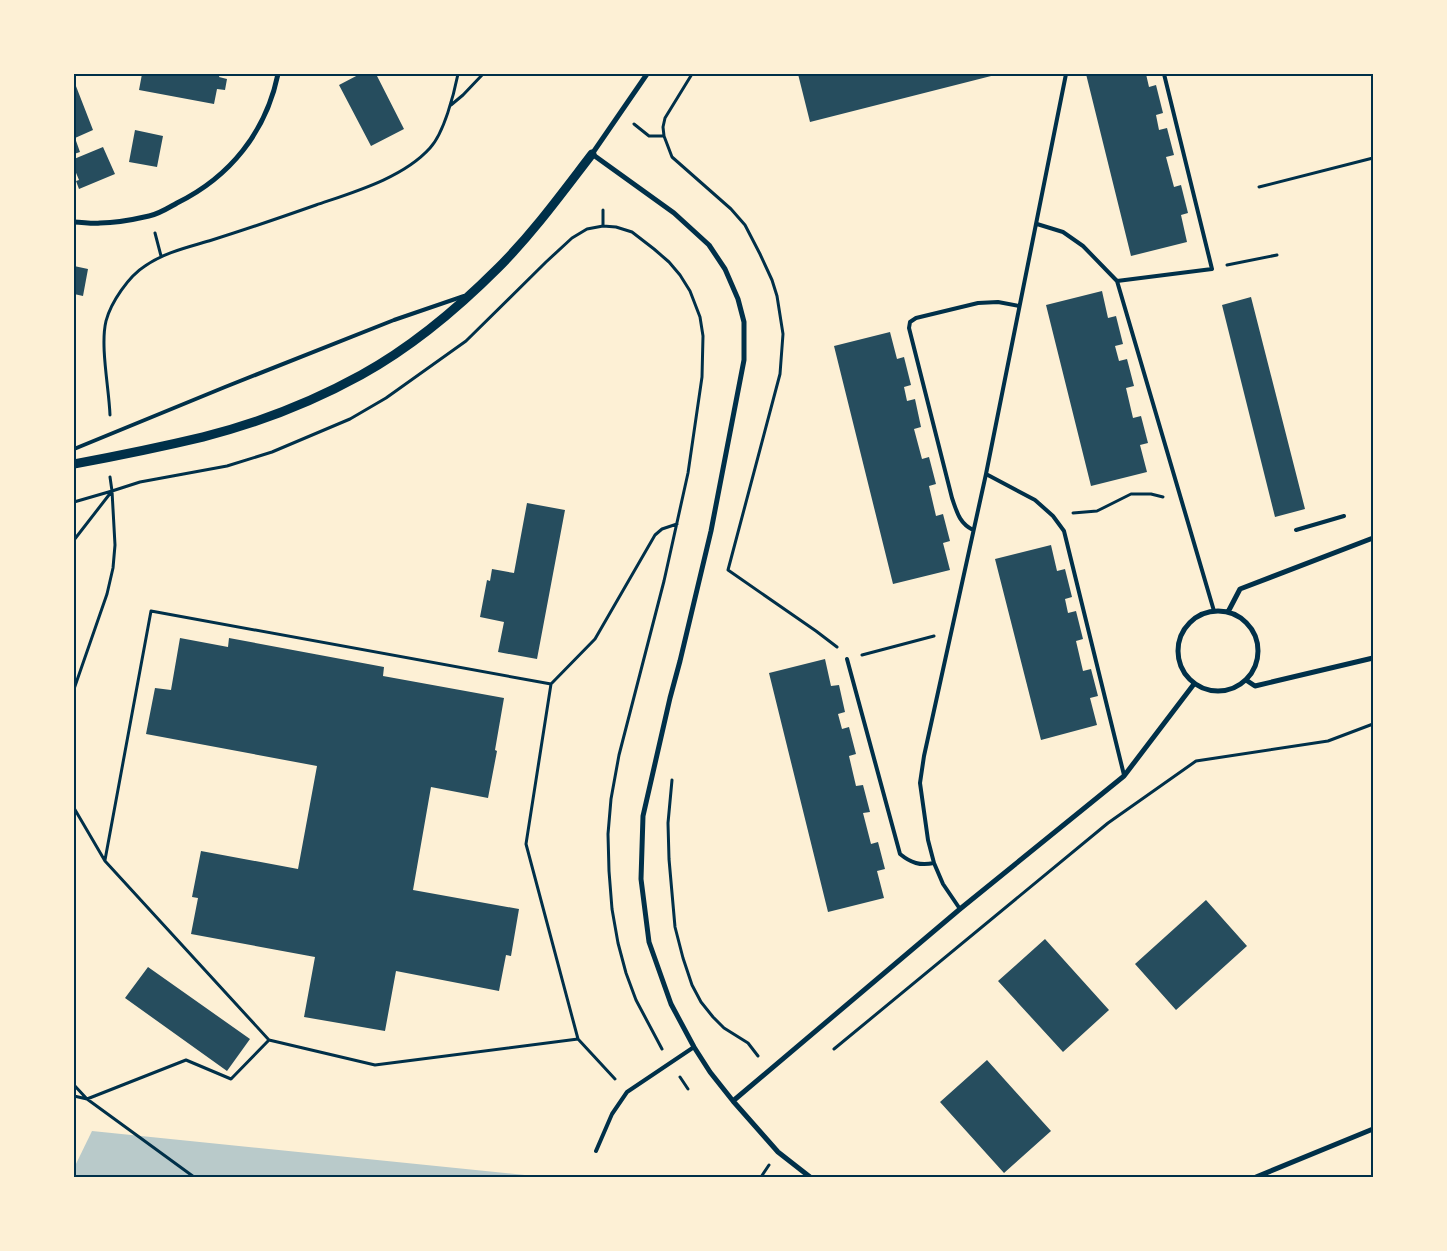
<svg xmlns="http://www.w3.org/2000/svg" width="1447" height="1251" font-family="'Playfair Display',serif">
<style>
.green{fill:#b9caca}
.building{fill:#264d5e}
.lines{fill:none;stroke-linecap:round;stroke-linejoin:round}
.path{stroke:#003049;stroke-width:3}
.service{stroke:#003049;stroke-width:4}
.minor{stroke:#003049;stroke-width:5}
.tertiary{stroke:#003049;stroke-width:9}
.neatline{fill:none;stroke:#003049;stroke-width:2}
</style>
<rect width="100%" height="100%" fill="#fdf0d5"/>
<path class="green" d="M92 1131 544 1177H74V1168Z"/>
<path class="building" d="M142 74H220L219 77 227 79 225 90 217 89 214 104 139 90Z
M360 74H376L404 129 371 146 339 85Z
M798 74H999L810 122Z
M1086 74H1146L1149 87 1156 85 1163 113 1156 115 1159 130 1167 128 1174 155 1166 157 1174 187 1181 185 1188 213 1181 215 1187 242 1131 256Z
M74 81 93 130 75 138 80 152 74 154Z
M135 130 163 136 157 167 129 162Z
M103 147 115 174 79 189 76 181 79 180 74 168V159Z
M74 266 88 269 83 296 74 294Z
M1102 291 1108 318 1116 316 1123 344 1115 346 1119 361 1127 359 1134 386 1126 388 1133 418 1141 416 1148 443 1140 445 1147 472 1091 486 1046 305Z
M1251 297 1305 509 1275 517 1222 305Z
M890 332 897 359 904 357 911 385 904 387 907 401 915 399 921 427 914 429 922 459 929 457 936 484 929 486 936 516 943 514 950 541 943 543 950 570 893 584 834 346Z
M527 503 565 510 537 659 498 652 504 622 480 617 487 580 490 581 492 569 514 573Z
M1051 545 1057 571 1065 569 1072 597 1065 599 1068 613 1076 611 1083 639 1076 641 1083 671 1091 669 1098 696 1090 698 1097 725 1041 740 995 559Z
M180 638 228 647 229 638 384 667 383 676 504 698 495 750 497 751 488 798 431 787 413 890 519 909 511 956 506 955 499 991 396 971 385 1031 304 1017 315 957 191 934 198 898 192 897 201 851 298 869 317 766 146 734 155 688 171 690Z
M825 659 831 686 839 685 845 712 838 714 842 729 849 727 856 754 849 756 856 786 863 785 870 812 863 813 871 844 878 842 885 869 877 871 884 898 828 912 769 673Z
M1206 900 1247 946 1176 1010 1135 964Z
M1045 939 1109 1010 1063 1052 998 981Z
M148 967 250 1039 227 1071 125 998Z
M987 1060 1051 1131 1004 1173 940 1102Z"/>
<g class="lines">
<path class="path" d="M692 74 665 118 663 127 664 136 672 157 731 209 745 225 760 254 772 280 777 296 783 334 780 374 728 570 816 631 837 647
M451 105 463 95 483 74
M634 124 649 136H664
M1259 187 1373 158
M603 210V226
M155 233 161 256
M1227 265 1277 255
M110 415C109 388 100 346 106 321 111 302 129 276 145 266 165 252 189 247 212 240 247 229 282 217 316 205 354 192 403 178 430 148 444 133 454 94 458 74
M74 502 112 491 140 482 227 466 272 452 350 419 386 398 466 341 546 262 572 238 587 229 603 226 616 227 632 232 654 249 669 262 680 275 690 291 700 317 703 336 702 377 688 473 664 581 619 755 611 799 608 834 609 871 612 909 618 943 626 973 636 1000 662 1049
M1073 513 1097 511 1131 494H1151L1163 497
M74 540 112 491
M862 655 934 636
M74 689 107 594 113 568 115 545 112 491 110 477
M672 780 668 823 669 859 675 927 683 958 692 985 701 1002 713 1017 724 1028 748 1043 758 1056
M74 808 105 861 269 1040 375 1065 578 1039 615 1079
M105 860 151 611 551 684
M578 1039 526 844 551 684 595 639 655 535 662 529 677 524
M834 1049 1108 823 1196 761 1328 741 1373 724
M680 1077 688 1089
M74 1085 87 1099 194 1177
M74 1096 87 1099 186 1060 231 1079 269 1040
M761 1177 769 1165"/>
<path class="service" d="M1164 74 1212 269 1117 281 1214 611
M1037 224 1063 232 1083 246 1117 281
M74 449 225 387 394 320 464 296
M986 474 1035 500 1053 516 1064 531 1124 775
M973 530C959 523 957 512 952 498L909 328 910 322 916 318 978 303 998 302 1019 306
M1296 530 1344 516
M847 659 900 854C911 863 920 866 934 863
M960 909 943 884 934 863 928 840 920 783 924 756 986 474 1066 74
M596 1151 612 1114 627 1092 694 1047"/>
<path class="minor" d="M647 74 592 154 674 213 709 245 725 269 738 299 744 322V360L711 531 680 661 670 698 643 816 641 879 649 942 671 1004 694 1047 710 1072 733 1101 778 1152 810 1177
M74 222C83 222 92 224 100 223 114 223 136 219 149 216 159 214 168 208 177 203 230 177 266 132 278 74
M1178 651a40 40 0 1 1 80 0a40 40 0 1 1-80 0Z
M1228 612 1240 589 1373 538
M1246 680 1255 686 1373 658
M733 1101 960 909 1124 776 1194 684
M1256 1177 1373 1129"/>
<path class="tertiary" d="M74 464C117 456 161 447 203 437 258 423 312 402 361 375 410 348 459 307 498 268 533 233 562 193 592 154"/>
</g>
<rect width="1447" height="1251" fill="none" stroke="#fdf0d5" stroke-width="150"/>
<rect x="75" y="75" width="1297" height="1101" class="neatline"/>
</svg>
